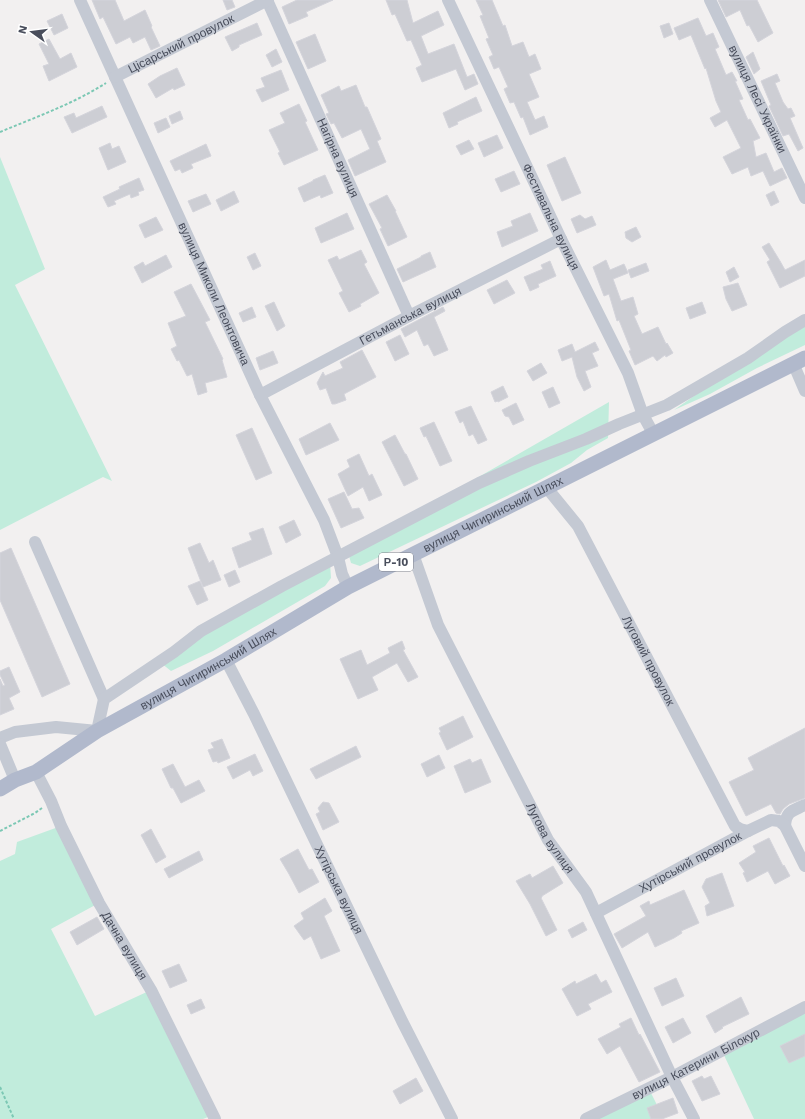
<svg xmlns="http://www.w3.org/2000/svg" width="805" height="1119" font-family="'Work Sans',sans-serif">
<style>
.green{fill:#c1ecdc}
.building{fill:#cdced4;stroke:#d4d4db}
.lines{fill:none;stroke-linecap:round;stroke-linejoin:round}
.path{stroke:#7cc8b4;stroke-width:2;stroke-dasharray:3 2;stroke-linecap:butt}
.minor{stroke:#c4c9d3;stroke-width:12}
.major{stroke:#b1b9cc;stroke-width:15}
.labels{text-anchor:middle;stroke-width:4;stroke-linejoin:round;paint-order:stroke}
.shield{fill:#fff;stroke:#80838d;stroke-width:1}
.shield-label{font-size:11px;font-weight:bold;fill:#494e5c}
.street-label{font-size:12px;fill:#494e5c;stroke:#fff}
</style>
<rect width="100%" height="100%" fill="#f2f0f0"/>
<path class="green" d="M0 157 45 269 15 285 112 481 103 477 0 530Z
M805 326V345L757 368 710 394 674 410 704 389Z
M609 402 608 438 587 450 571 463 536 482 360 566 351 563 348 552Z
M330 563 331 578 325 586 213 651 171 671 161 663 172 652Z
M61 826 99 903 51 929 95 1016 151 990 213 1115 203 1119H0V861L15 854 17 842Z
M805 1013V1119H754L723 1053Z
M649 1089 664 1119H594Z"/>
<path class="building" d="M92 0H115L124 21 145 10 152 26 151 27 160 46 151 50 145 37 133 43 130 37 116 44 103 17 100 19Z
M223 0H232L235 7 227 10Z
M297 0H333L306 12 308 16 289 24 282 7Z
M386 0H407L413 23 438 11 444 25 421 36 428 54 454 44 467 77 474 74 478 84 465 90 456 69 422 82 416 68 422 65 411 40 407 41 395 14 392 15Z
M476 0H492L503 26 505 25 512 46 523 42 529 57 535 54 541 69 529 74 539 97 527 102 535 120 544 116 548 127 530 135 523 117 521 118 514 102 510 103 504 89 508 87 499 67 494 69 489 57 493 55 486 39 489 38 480 16 483 15Z
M718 0H757L773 33 758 42 749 25 747 26 740 10 726 17Z
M62 14 68 28 54 35 47 21Z
M698 18 706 36 713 33 719 47 715 49 726 75 732 72 737 81H735L743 99 739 100 748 120 750 119 760 138 753 141 756 157 766 153 774 172 782 168 787 178 770 186 763 171 751 176 748 167 732 174 723 157 741 148 727 120 715 127 710 118 721 112 716 101 706 68 705 69 691 35 679 40 674 28Z
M257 23 262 35 239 45V47L232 51 225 37Z
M669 23 673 34 664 38 660 26Z
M315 34 326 61 308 69 296 42Z
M49 39 60 59 71 53 77 67 49 81 43 66 49 64 39 44Z
M276 49 282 62 272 67 266 55Z
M753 52 760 69 754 74 746 57Z
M177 68 185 85 174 90 173 88 156 98 148 84 160 76Z
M281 70 289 90 262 102 256 90 265 87 261 78Z
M777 74 780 81 775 83 783 102 788 109 791 108 795 116 790 118 803 148 798 151 789 134 783 136 769 106 771 105 761 81Z
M356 85 365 107H367L381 139 377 141 386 162 355 176 348 160 370 149 361 129 342 138 334 123 331 124 326 114 329 113 321 95 339 86 341 91Z
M476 97 482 111 457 122 458 124 449 128 443 113Z
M299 104 307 121 305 122 318 150 284 165 278 153 280 152 269 130 285 123 280 113Z
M102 106 107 117 72 133 64 117 74 113 76 118Z
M180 111 183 119 172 124 169 116Z
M166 118 170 127 158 133 154 123Z
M497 135 503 148 484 157 478 143Z
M469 140 474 149 461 155 456 146Z
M110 143 112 149 119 146 126 162 108 170 99 148Z
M206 144 211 156 191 164 193 168 182 173 180 169 175 171 170 161Z
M565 157 581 193 562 201 547 165Z
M514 171 520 184 501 192 495 179Z
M325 175 333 193 321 198 320 195 304 202 298 188 313 181V180Z
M139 178 144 190 138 192 139 195 131 198 130 194 114 201 116 204 108 207 103 197 120 189 119 187Z
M234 191 239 202 221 211 216 200Z
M774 191 779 202 771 206 766 195Z
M206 194 211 204 193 212 188 201Z
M387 195 396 211H395L407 237 388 246 380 229 382 228 369 204Z
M347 213 354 229 321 243 315 228Z
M530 213 538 231 502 247 497 232 513 226 511 221Z
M580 215 585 219 592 216 596 225 577 233 571 219Z
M156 217 163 230 145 238 139 225Z
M636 227 641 237 632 242 626 238 625 232Z
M769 243 780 261 785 270 805 260V276L780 288 767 262 770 260 762 247Z
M361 250 367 262 364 264 379 293 360 304 361 306 349 312 339 293 343 291 328 260 337 256 339 260Z
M430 252 436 267 403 282 397 269 421 257V256Z
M255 253 261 266 253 270 247 257Z
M166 255 172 267 142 283 134 267 143 262 145 266Z
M606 260 610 270 624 264 628 273 613 279 621 301 633 297 638 314 634 316 642 334 658 327 666 344 667 343 673 353 666 357 665 355 657 361 653 356 635 365 629 351 631 350 619 320 617 321 609 294 604 296 593 267Z
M550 261 556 276 538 284 539 287 530 291 524 277 543 269 541 265Z
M646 263 649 271 631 278 628 270Z
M734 267 739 277 730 282 726 272Z
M507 280 515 293 494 304 487 290Z
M738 283 747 305 732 311 726 299 723 287Z
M191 284 210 320 205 322 223 359 222 360 227 377 205 383 207 392 198 395 192 374 187 376 179 360 177 361 171 349 177 346 168 323 186 316 174 292Z
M274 302 285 326 277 331 265 306Z
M702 302 706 313 690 319 686 308Z
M252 307 256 317 243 322 239 313Z
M443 307 445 311 434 317 448 350 434 356 428 344 424 346 417 330 405 337 401 329Z
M400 335 409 354 395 361 386 342Z
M595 342 599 350 592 353 598 366 585 371 591 387 584 391 577 377 572 357 562 361 558 350 572 344 575 352Z
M362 350 376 377 344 394 346 400 335 404H332L326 388 320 390 317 383 323 372 325 376 343 368 340 362Z
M273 351 278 363 260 370 256 358Z
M541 363 547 373 533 381 527 371Z
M503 386 508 397 498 402V401L495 402 491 392Z
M553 387 560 403 549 408 542 392Z
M516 403 524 420 513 425 509 417 505 416 502 410Z
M471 406 487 440 478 444 473 434 469 436 463 421 460 423 455 412Z
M434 422 452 461 440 466 426 436 424 437 420 428Z
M330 423 339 440 306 455 299 439Z
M252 428 272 473 256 480 236 435Z
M395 435 405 454H406L418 479 404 486 382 442Z
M359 454 369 476 372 474 382 495 369 501 363 487 348 496 338 474 350 467 347 460Z
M344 492 352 509 359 508 364 518 341 528 328 499Z
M294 520 301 535 286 543 279 527Z
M263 528 272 554 239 568 232 548 252 540 249 533Z
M200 543 209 563 213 560 221 580 203 587 188 548Z
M11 548 70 684 42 697 0 600V553Z
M235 570 240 582 229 587 224 575Z
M200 581 208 600 197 605 188 586Z
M402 641 405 649 403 650 418 677 408 682 397 663 372 677 378 690 358 699 340 659 361 650 367 665 390 653 388 648Z
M9 667 20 692 9 698 14 709 0 715V679L3 686 5 685 0 675V671Z
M463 716 473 737 447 750 439 733 441 732 439 728Z
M805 728V798L789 804 783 809 780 814 776 813 771 804 746 816 729 782 754 770 748 758Z
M222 739 230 758 218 763 217 761 213 762 208 750 214 748 211 743Z
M356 746 361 757 316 779 310 769Z
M255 754 263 771 253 776 250 770 233 779 227 767Z
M439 755 445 768 427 777 421 764Z
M470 759 472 763 481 759 491 782 465 793 454 766Z
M173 764 185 787 199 780 205 791 181 803 173 788H171L162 769Z
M323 802 329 803 339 822 323 830 316 814 320 812 318 808Z
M151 829 166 857 156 863 141 835Z
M769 838 783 866 784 865 790 876 775 884 768 871 747 882 743 873 745 872 739 863 756 852 753 846Z
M298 849 309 870 312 869 319 882 299 893 289 874 280 859Z
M199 851 203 860 169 878 164 869Z
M553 866 563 883 542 896V897L541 898 557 930 546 936 530 904 516 881 530 874 532 878Z
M722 873 734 906 707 916 705 906 710 903 702 887 706 879Z
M684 890 699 923 681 931 682 933 674 938 655 947 648 932 622 948 614 934 646 916 640 906 649 901 650 905Z
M325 898 332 911 324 916 340 951 321 959 311 936 304 940 294 926 304 919 301 913Z
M97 917 104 929 77 945 70 932Z
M583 922 587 930 572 938 568 930Z
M179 964 187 981 170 988 162 971Z
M596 974 601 983 606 980 612 992 588 1004 591 1009 577 1016 562 989 575 981 576 984Z
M676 978 684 996 662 1006 654 988Z
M741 997 749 1014 722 1027 723 1028 715 1033 706 1016Z
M201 999 205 1008 191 1014 187 1005Z
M631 1018 639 1035 640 1034 660 1072 639 1082 620 1046 607 1054 598 1039 621 1027 619 1024Z
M683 1018 691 1033 673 1043 665 1027Z
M805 1034V1056L789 1063 780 1046Z
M702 1076 704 1079 711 1076 720 1094 702 1101 692 1081Z
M416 1078 423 1091 400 1104 393 1091Z
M673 1098 678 1113 662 1119H651L647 1108Z"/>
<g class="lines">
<path class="path" d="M0 132C36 117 73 104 106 83
M0 831 35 813 42 808
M0 1087 14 1119"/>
<g class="minor">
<path id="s1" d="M80 0 260 395 324 520 338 557 342 574 348 587"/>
<path id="s2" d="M267 0 409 316"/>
<path id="s3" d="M448 0 561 239 628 373 643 415 653 433"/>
<path id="s4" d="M710 0 805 198"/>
<path id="s5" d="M115 77 268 0"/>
<path d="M793 363 805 391"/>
<path id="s6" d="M260 395 409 316 561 239"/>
<path id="s7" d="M547 488 578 526 735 826 740 829 748 831"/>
<path d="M35 542 104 699"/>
<path id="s8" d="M413 554 438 625 548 840 586 892 672 1077 694 1119"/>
<path id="s9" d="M226 660 254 714 402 1021 452 1119"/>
<path d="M0 738 15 732 56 727 97 731 104 699 174 652 201 631 282 586 479 483 529 461 586 439 619 424 667 405 748 358 785 332 805 320"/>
<path d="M0 744 15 780"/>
<path id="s10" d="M36 772 51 801 61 826 99 903 151 990 215 1119"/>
<path d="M785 826C786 811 792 811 805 805"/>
<path id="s11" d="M596 913 748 831 771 820 779 821 785 826 805 866"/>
<path id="s12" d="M586 1119 672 1077 805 1007"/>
</g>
<path class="major" id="s13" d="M0 789 15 780 36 772 97 731 226 660 348 587 805 358"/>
</g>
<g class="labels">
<rect class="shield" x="379" y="553" width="34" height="18" rx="3"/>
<g class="shield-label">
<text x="396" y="566">Р-10</text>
</g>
<g class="street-label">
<text dy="4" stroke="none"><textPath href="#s5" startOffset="74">Цісарський провулок</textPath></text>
<text dy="4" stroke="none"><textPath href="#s4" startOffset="110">вулиця Лесі Українки</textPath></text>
<text dy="4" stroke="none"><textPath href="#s2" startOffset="173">Нагірна вулиця</textPath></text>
<text dy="4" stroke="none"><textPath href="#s3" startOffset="240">Фестивальна вулиця</textPath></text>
<text dy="4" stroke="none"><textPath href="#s1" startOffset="323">вулиця Миколи Леонтовича</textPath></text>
<text dy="4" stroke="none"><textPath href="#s6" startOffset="170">Гетьманська вулиця</textPath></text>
<text dy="4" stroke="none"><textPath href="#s13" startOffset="565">вулиця Чигиринський Шлях</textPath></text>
<text dy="4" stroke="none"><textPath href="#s7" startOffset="201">Луговий провулок</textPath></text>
<text dy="4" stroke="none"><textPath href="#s13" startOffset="241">вулиця Чигиринський Шлях</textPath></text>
<text dy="4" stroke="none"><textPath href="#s8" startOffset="316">Лугова вулиця</textPath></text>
<text dy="4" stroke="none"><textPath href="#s11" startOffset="107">Хутірський провулок</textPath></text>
<text dy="4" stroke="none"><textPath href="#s9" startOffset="256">Хутірська вулиця</textPath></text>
<text dy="4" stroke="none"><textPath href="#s10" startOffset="195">Дачна вулиця</textPath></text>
<text dy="4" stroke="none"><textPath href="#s12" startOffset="123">вулиця Катерини Білокур</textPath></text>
</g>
</g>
<g transform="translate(32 32) rotate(284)" stroke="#ffffff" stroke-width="3" paint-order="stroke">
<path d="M0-3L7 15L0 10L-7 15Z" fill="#494e5c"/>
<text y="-6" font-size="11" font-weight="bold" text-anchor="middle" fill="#494e5c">N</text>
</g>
</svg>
